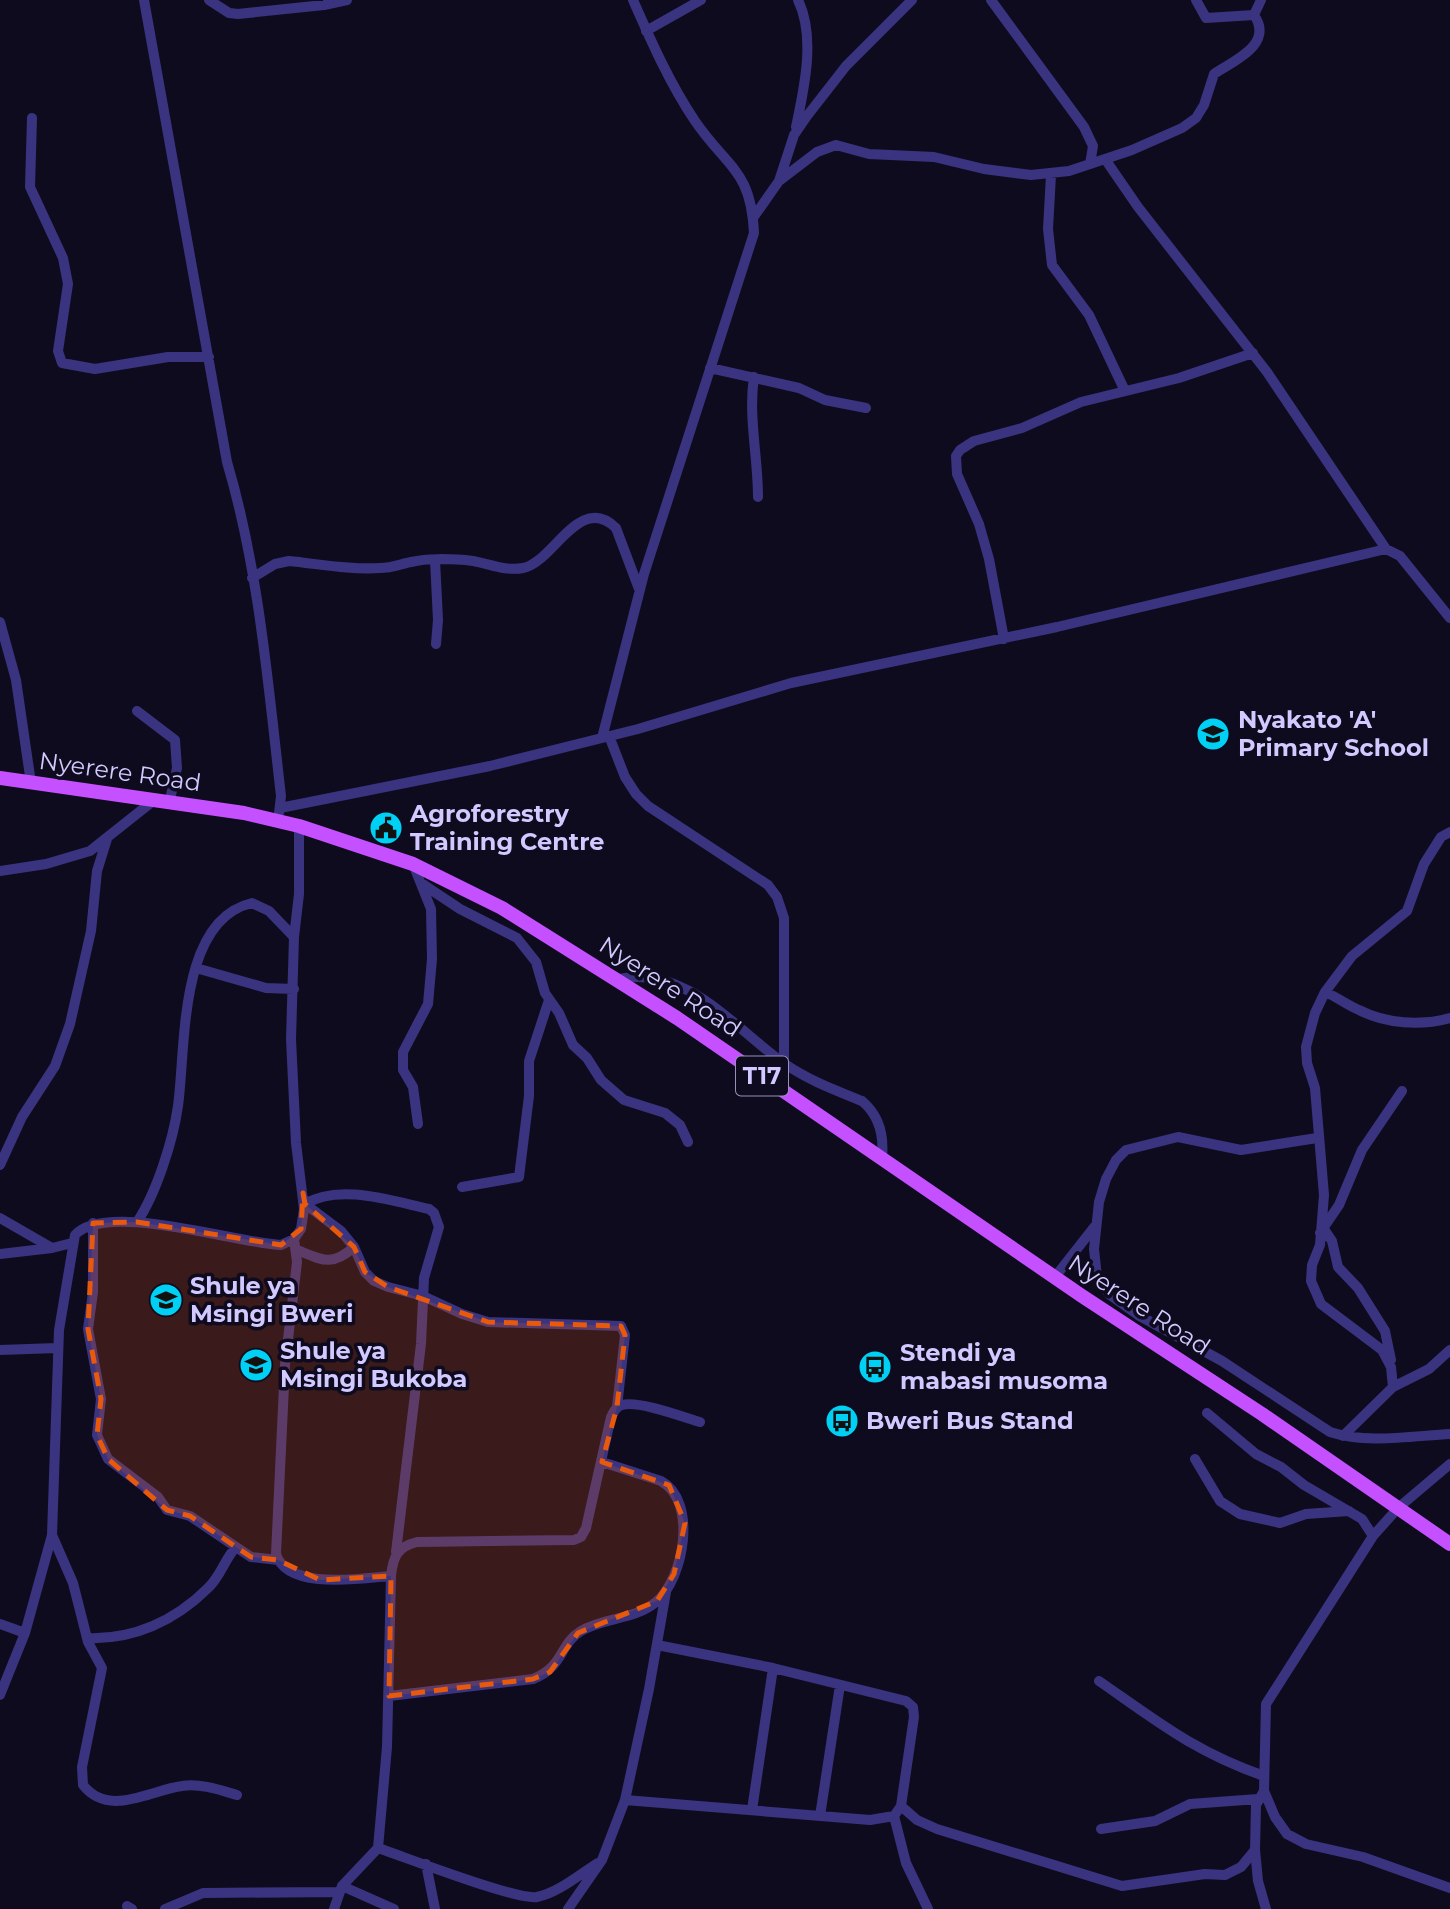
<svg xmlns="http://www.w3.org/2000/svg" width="1450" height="1909" font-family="Montserrat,sans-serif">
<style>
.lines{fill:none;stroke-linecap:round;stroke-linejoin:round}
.minor{stroke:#3a3480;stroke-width:10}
.primary{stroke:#c550ff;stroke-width:14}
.marked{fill:#e8590c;fill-opacity:0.2;stroke:#e8590c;stroke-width:5;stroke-dasharray:14 9;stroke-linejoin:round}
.labels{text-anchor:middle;stroke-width:7;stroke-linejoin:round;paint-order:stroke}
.shield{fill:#0f0b1e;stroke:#9790bc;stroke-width:2}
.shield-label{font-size:23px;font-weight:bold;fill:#d1c9ff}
.poi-label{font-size:24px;font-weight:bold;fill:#d1c9ff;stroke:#0f0b1e;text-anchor:start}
.street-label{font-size:24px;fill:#d1c9ff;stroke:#0f0b1e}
</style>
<rect width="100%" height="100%" fill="#0f0b1e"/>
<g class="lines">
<path class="minor" d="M144 0 227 462C259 570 268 684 281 796L279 813
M209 0 229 13 238 14 324 5 347 0
M991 0 1084 127 1093 146 1090 164
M1254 15 1261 0
M646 31 701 0
M32 118 30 187 63 258 68 284 58 351 62 363 95 369 168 357H209
M796 127C804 89 816 37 798 0
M1105 159 1138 207 1267 372 1386 549
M1051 175 1048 229 1052 265 1089 315 1125 391
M779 181 817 152 836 145 869 154 934 157 984 169 1031 175 1069 171 1132 150 1182 128 1196 118 1204 105 1214 74C1231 62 1275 45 1254 15L1206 18 1196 0
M753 218 779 181 794 135 807 116 846 66 912 0
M710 368 799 388 825 400 866 408
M754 377C748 416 758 457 758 497
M435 560 438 620 436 644
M252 578 275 564 289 561C319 564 350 570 380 568 391 568 401 564 411 562 429 558 447 559 465 560 484 561 503 572 523 568 553 563 579 492 616 528L639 589
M0 622 16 680 31 783
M1004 639 989 559 979 524 957 474 956 456 960 450 974 441 1022 428 1081 402 1179 378 1253 353
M137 711 175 740 177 768 169 804
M609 736 625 777 636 794 648 806 768 885 777 897 784 918V1064
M602 738 644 574 754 233C751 169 727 168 695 121 670 84 651 41 633 0
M280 808 490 766 638 729 791 683 1057 627 1386 549 1400 556 1450 618
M413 864 431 909 432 959 428 1004 403 1052V1070L413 1087 418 1124
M0 871 46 864 90 851 153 801
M421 883 460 909 517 938 536 962 545 993 559 1013 573 1045 587 1058 601 1080 624 1100 665 1113 680 1125 688 1142
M196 968 266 988 294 989
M619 979C687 965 735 1029 785 1064 810 1081 835 1090 862 1101 880 1116 884 1136 882 1157
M1325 992C1337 997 1347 1005 1359 1010 1386 1024 1421 1026 1450 1018
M1317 1138 1241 1150 1178 1137 1126 1150 1116 1160 1106 1179 1099 1202 1094 1249 1097 1277 1110 1295 1138 1315 1222 1361 1330 1432C1366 1444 1412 1436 1450 1434
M0 1165 22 1117 55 1066 70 1024 91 931 97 871 107 839
M462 1187 519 1177 529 1096V1061L549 1000
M305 1200V1204L341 1231 354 1247 365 1272 374 1281 388 1287 423 1296 462 1314 488 1322 621 1326 625 1335 617 1407
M305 1204C339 1183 392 1201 429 1209L434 1213 439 1227 424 1278 421 1344 396 1552
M0 1218 52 1248
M137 1222C156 1194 173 1141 178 1106 186 1048 178 920 252 903L269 911 294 937
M93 1223V1292L88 1329 101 1399 97 1435 108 1459 158 1497 167 1510 190 1516 251 1557 278 1560
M1324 1229 1332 1241 1338 1267 1358 1288 1385 1331 1391 1360
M1320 1233 1339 1205 1362 1150 1402 1091
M294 1239 297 1262 285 1365 276 1554C287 1591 363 1578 391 1576
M297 1250C322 1260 332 1267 354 1247
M0 1254 52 1248 72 1243
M1055 1277 1095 1226
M0 1350 57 1348
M1393 1387 1429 1369 1450 1350
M1207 1413 1256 1454 1281 1467 1304 1485 1362 1519 1373 1536
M1343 1436 1393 1387 1391 1367 1382 1350 1321 1304 1311 1281 1312 1265 1320 1245 1324 1195 1315 1088 1307 1063 1306 1047 1315 1013 1325 992 1352 956 1407 911 1424 864 1441 837 1450 832
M1195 1459 1220 1501 1240 1514 1280 1523 1306 1514 1349 1511
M1450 1464 1398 1508 1373 1536 1266 1704 1264 1791 1275 1817 1287 1834 1306 1844 1363 1857 1450 1888
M52 1535 73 1583 88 1642 102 1668 82 1767 83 1785C109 1818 150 1790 182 1786 200 1783 220 1790 237 1795
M0 1624 25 1633
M87 1638C133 1640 175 1621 208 1588 220 1577 224 1561 235 1548
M1099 1681C1158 1722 1195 1752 1264 1776
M0 1695 25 1633 52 1535 59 1330 75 1235C106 1201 235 1243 281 1245L294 1239 301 1229 304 1209 296 1143 291 1039 294 937 299 894V826
M389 1696 533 1679C565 1666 559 1644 581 1631 604 1617 635 1620 656 1602 684 1579 698 1501 661 1481L602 1462
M625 1800 870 1820 894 1816 901 1806 914 1717 913 1707 906 1701 773 1668 657 1645
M901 1806 917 1820 937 1829 1122 1886 1205 1874 1225 1875 1241 1867 1255 1850 1256 1805 1264 1791
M752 1810 773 1668
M820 1816 840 1685
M894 1816 906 1863 928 1909
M1101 1829 1155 1821 1190 1804 1258 1799
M378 1848C405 1857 517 1901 537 1897 558 1893 580 1874 598 1863
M1255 1850 1258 1881 1266 1909
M426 1864 435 1909
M342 1886 394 1909
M127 1906 132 1909
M165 1909 203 1893 339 1892
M334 1909 342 1886 378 1848 387 1747 391 1576C393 1557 397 1547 417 1542L574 1540 581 1537 586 1528 611 1417C614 1412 615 1407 622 1405 638 1400 683 1417 700 1422
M568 1909 602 1860 625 1800 649 1689 666 1592"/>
<path class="primary" d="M0 778 244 813 299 826 413 864 502 908 677 1018 1082 1296 1262 1414 1450 1544"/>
</g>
<path class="marked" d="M303 1193 305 1204 354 1247 365 1272 388 1287 488 1322 621 1326 625 1335 617 1407 602 1462 669 1485 685 1523 674 1574 657 1601 578 1633 550 1672 533 1679 389 1696 391 1576 320 1580 278 1560 251 1557 190 1516 167 1510 108 1459 97 1435 101 1399 88 1329 93 1223 137 1222 281 1245 301 1229Z"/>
<defs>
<symbol id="school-disc" viewBox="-11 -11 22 22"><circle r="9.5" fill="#00d0f4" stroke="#0f0b1e"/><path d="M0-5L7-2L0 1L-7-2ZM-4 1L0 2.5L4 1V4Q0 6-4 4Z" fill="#111"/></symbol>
<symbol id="civic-disc" viewBox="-11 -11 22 22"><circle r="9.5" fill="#00d0f4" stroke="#0f0b1e"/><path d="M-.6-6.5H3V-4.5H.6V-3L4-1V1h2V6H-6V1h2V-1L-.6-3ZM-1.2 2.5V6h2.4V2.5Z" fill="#111"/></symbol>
<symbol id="bus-disc" viewBox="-11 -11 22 22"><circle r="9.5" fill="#00d0f4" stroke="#0f0b1e"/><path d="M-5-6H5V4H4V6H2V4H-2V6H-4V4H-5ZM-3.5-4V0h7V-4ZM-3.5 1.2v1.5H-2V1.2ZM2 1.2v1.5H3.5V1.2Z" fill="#111"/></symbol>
</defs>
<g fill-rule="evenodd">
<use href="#school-disc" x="1194" y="715" width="38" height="38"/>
<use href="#civic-disc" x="367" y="809" width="38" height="38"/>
<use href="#school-disc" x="147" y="1281" width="38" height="38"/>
<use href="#school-disc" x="237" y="1346" width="38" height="38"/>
<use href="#bus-disc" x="856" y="1348" width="38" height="38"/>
<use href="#bus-disc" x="823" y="1402" width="38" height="38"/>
</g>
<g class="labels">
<rect class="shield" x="736" y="1056.5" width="52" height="39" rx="5"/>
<g class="shield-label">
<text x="762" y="1084">T17</text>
</g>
<g class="poi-label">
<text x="1238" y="728">Nyakato 'A'<tspan x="1238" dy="28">Primary School</tspan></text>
<text x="410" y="822">Agroforestry<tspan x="410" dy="28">Training Centre</tspan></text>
<text x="190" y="1294">Shule ya<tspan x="190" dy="28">Msingi Bweri</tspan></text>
<text x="280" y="1359">Shule ya<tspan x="280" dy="28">Msingi Bukoba</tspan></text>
<text x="900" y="1361">Stendi ya<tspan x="900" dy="28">mabasi musoma</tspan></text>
<text x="866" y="1429">Bweri Bus Stand</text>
</g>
<g class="street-label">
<text transform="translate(120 772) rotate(8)" y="8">Nyerere Road</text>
<text transform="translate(670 987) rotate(33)" y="8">Nyerere Road</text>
<text transform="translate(1139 1305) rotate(33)" y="8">Nyerere Road</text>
</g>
</g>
</svg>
